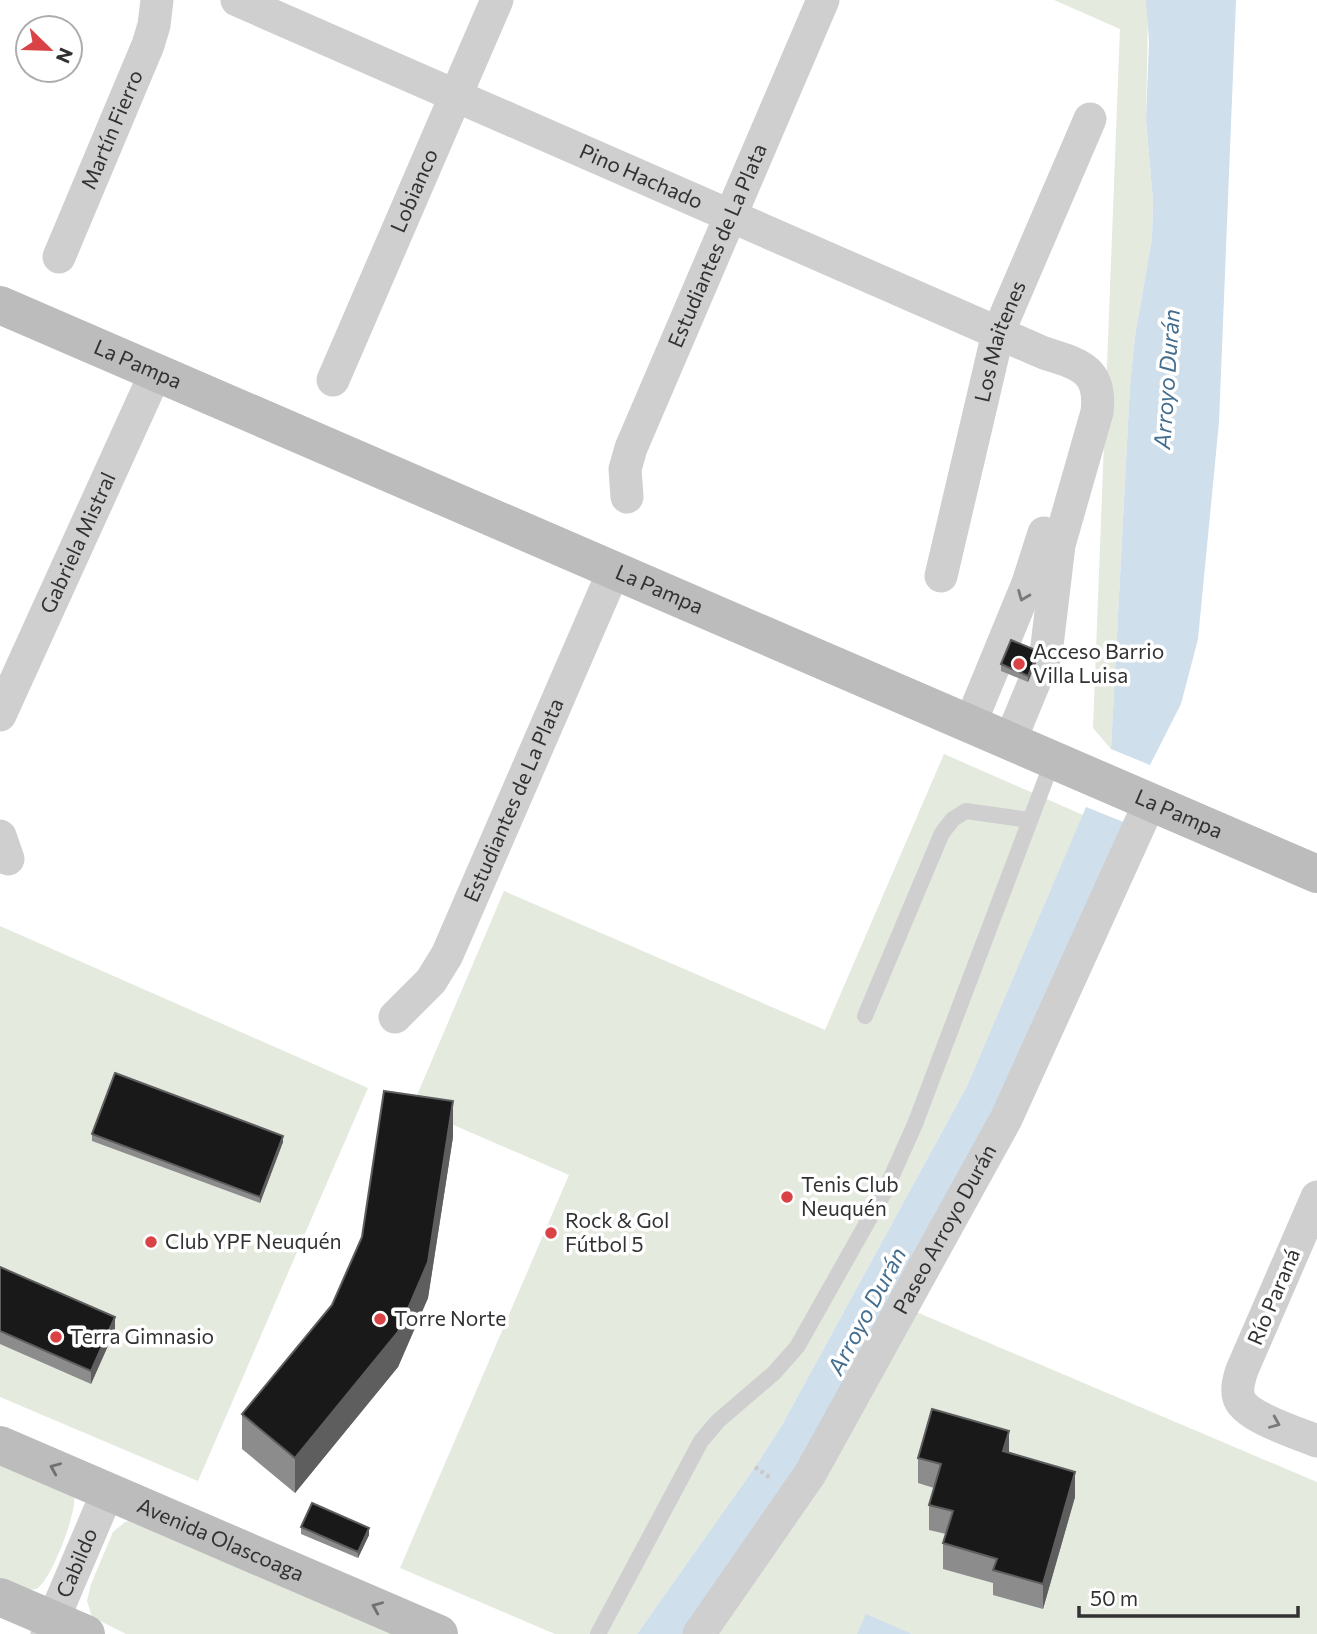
<svg xmlns="http://www.w3.org/2000/svg" width="1317" height="1634" font-family="Commissioner,sans-serif">
<style>
.green{fill:#e4eade}
.water{fill:#cfdfeb}
.lines{fill:none;stroke-linecap:round;stroke-linejoin:round}
.path{stroke:#c9c9c9;stroke-width:4.5;stroke-dasharray:3.5 3.5;stroke-linecap:butt}
.lane{stroke:#cfcfcf;stroke-width:16}
.street{stroke:#cfcfcf;stroke-width:33}
.secondary{stroke:#bcbcbc;stroke-width:38}
.wall{fill:#8c8c8c}
.shaded-wall{fill:#5e5e5e}
.building{fill:#191919;stroke:#5e5e5e;stroke-width:2}
.oneway{stroke:#797979}
.oneway2{stroke:#707070}
.poi-dot{fill:#d94346;stroke:#fff;stroke-width:2.5}
.labels{text-anchor:middle;stroke-width:7;stroke-linejoin:round;paint-order:stroke}
.street-label{font-size:21px;fill:#323232;stroke:#fff}
.poi-label{font-size:21px;fill:#323232;stroke:#fff;text-anchor:start}
.water-label{font-size:23px;font-style:italic;fill:#446e8f;stroke:#fff}
</style>
<rect width="100%" height="100%" fill="#fff"/>
<path class="green" d="M1054 0H1146L1148 13 1146 120 1153 201 1152 238 1135 336 1130 385 1111 749 1093 728 1120 29Z
M944 754 1083 815 967 1086 782 1425 755 1467 637 1634H555L400 1568 569 1175 412 1107 504 891 825 1030Z
M0 926 368 1088 198 1481 0 1397Z
M914 1311 1317 1482V1634H713Z
M0 1458 74 1496C78 1510 50 1584 36 1589 25 1592 11 1583 0 1579Z
M132 1520 405 1634H126L92 1617 87 1601 91 1584 113 1532 125 1522Z"/>
<path class="water" d="M1146 0H1236L1219 422 1198 639 1181 704 1150 765 1111 749 1130 385 1135 336 1152 238 1153 201 1146 120 1149 41Z
M1086 807 1126 823 998 1110 814 1449 685 1634H637L755 1467 782 1425 967 1086Z
M866 1614 912 1634H857Z"/>
<g class="lines">
<path class="path" d="M755 1467 772 1479"/>
<path class="lane" d="M865 1016 942 833 953 819 966 811 1029 820
M598 1634 701 1441 718 1421 774 1373 797 1347 885 1191 915 1124 1053 760"/>
<g class="street">
<path id="s1" d="M237 0 1044 353C1079 364 1102 369 1097 412L1059 545 1046 654 1010 741"/>
<path id="s2" d="M59 257 148 45 154 25 157 0"/>
<path id="s3" d="M333 380 497 0"/>
<path id="s4" d="M627 497 625 469 631 448 823 0"/>
<path id="s5" d="M941 576 998 333 1090 119"/>
<path id="s6" d="M0 715 156 372"/>
<path d="M970 724 1028 583 1044 533"/>
<path d="M0 836 8 859"/>
<path id="s7" d="M395 1017 431 981 447 955 614 570"/>
<path d="M1317 1197 1242 1370C1239 1379 1236 1389 1239 1398 1245 1417 1298 1433 1317 1441"/>
<path id="s8" d="M47 1634 108 1491"/>
<path id="s9" d="M699 1634 810 1474 1006 1119 1150 802"/>
</g>
<g class="secondary">
<path id="s10" d="M0 305 1317 874"/>
<path id="s11" d="M0 1445 439 1634"/>
<path d="M0 1597 86 1634"/>
</g>
</g>
<path class="wall" d="M1038 658 1028 682 1001 671V664Z
M92 1134 283 1142 260 1203 92 1141Z
M453 1137 428 1298 398 1367 295 1493 242 1449V1414L332 1305Z
M0 1267 115 1330 91 1384 0 1344Z
M1009 1453 1075 1497 1043 1609 993 1595V1583L943 1569V1543L946 1534 929 1530V1505L934 1488 918 1483V1458Z
M301 1527 369 1535 358 1558 301 1534Z"/>
<path class="shaded-wall" d="M1038 651V658L1028 682V676Z
M453 1101V1137L428 1298 398 1367 295 1493V1458Z
M283 1136V1142L260 1203V1197Z
M115 1317V1330L91 1384V1371Z
M1009 1431V1456L1003 1451Z
M1075 1472V1497L1043 1609V1584Z
M369 1528V1535L358 1558V1552Z"/>
<path class="building" d="M1011 640 1038 651 1028 676 1001 664Z
M115 1073 283 1136 260 1197 92 1134Z
M384 1091 453 1101 428 1262 398 1332 295 1458 242 1414 332 1305 362 1237Z
M0 1267 115 1317 91 1371 0 1331Z
M932 1409 1009 1431 1003 1451 1075 1472 1043 1584 993 1570 997 1559 943 1543 953 1511 929 1505 941 1464 918 1458Z
M312 1503 369 1528 358 1552 301 1527Z"/>
<defs><path id="oneway-chevron" d="M-2-3.5L2.5 0L-2 3.5" fill="none" stroke-width="1.6" stroke-linecap="round" stroke-linejoin="round" transform="scale(1.75)"/></defs>
<g class="oneway">
<use href="#oneway-chevron" transform="translate(1023 596) rotate(112)"/>
<use href="#oneway-chevron" transform="translate(1275 1423) rotate(23)"/>
</g>
<g class="oneway2">
<use href="#oneway-chevron" transform="translate(55 1468) rotate(-157)"/>
<use href="#oneway-chevron" transform="translate(377 1607) rotate(-157)"/>
</g>
<g class="poi-dot">
<circle cx="1019" cy="664" r="7"/>
<circle cx="787" cy="1197" r="7"/>
<circle cx="551" cy="1233" r="7"/>
<circle cx="151" cy="1242" r="7"/>
<circle cx="380" cy="1319" r="7"/>
<circle cx="56" cy="1337" r="7"/>
</g>
<g class="labels">
<g class="street-label">
<text dy="7" stroke="none"><textPath href="#s2" startOffset="138">Martín Fierro</textPath></text>
<text dy="7" stroke="none"><textPath href="#s1" startOffset="441">Pino Hachado</textPath></text>
<text dy="7" stroke="none"><textPath href="#s3" startOffset="206">Lobianco</textPath></text>
<text dy="7" stroke="none"><textPath href="#s4" startOffset="270">Estudiantes de La Plata</textPath></text>
<text dy="7" stroke="none"><textPath href="#s5" startOffset="242">Los Maitenes</textPath></text>
<text dy="7" stroke="none"><textPath href="#s10" startOffset="150">La Pampa</textPath></text>
<text dy="7" stroke="none"><textPath href="#s6" startOffset="189">Gabriela Mistral</textPath></text>
<text dy="7" stroke="none"><textPath href="#s10" startOffset="718">La Pampa</textPath></text>
<text dy="7" stroke="none"><textPath href="#s7" startOffset="250">Estudiantes de La Plata</textPath></text>
<text dy="7" stroke="none"><textPath href="#s10" startOffset="1284">La Pampa</textPath></text>
<text dy="7" stroke="none"><textPath href="#s9" startOffset="474">Paseo Arroyo Durán</textPath></text>
<text transform="translate(1274 1297) rotate(-67)" y="7">Río Paraná</text>
<text dy="7" stroke="none"><textPath href="#s11" startOffset="240">Avenida Olascoaga</textPath></text>
<text dy="7" stroke="none"><textPath href="#s8" startOffset="77">Cabildo</textPath></text>
</g>
<g class="poi-label">
<text x="1033" y="659">Acceso Barrio<tspan x="1033" dy="24">Villa Luisa</tspan></text>
<text x="801" y="1192">Tenis Club<tspan x="801" dy="24">Neuquén</tspan></text>
<text x="565" y="1228">Rock &amp; Gol<tspan x="565" dy="24">Fútbol 5</tspan></text>
<text x="165" y="1249">Club YPF Neuquén</text>
<text x="394" y="1326">Torre Norte</text>
<text x="70" y="1344">Terra Gimnasio</text>
</g>
<g class="water-label">
<text transform="translate(1167 379) rotate(-86)" y="8">Arroyo Durán</text>
<text transform="translate(867 1311) rotate(-62)" y="8">Arroyo Durán</text>
</g>
</g>
<g transform="translate(49 49) rotate(113)"><circle r="33" fill="#ffffff" stroke="#adadad" stroke-width="2"/>
<path d="M0-5L12 26L0 18L-12 26Z" fill="#d94346"/>
<text y="-10" font-size="19" font-weight="bold" text-anchor="middle" fill="#323232">N</text>
</g>
<path d="M1079 1606v10h219v-10" fill="none" stroke="#323232" stroke-width="3.5"/>
<text x="1090" y="1606" font-size="21" fill="#323232" stroke="#ffffff" stroke-width="5" paint-order="stroke">50 m</text>
</svg>
